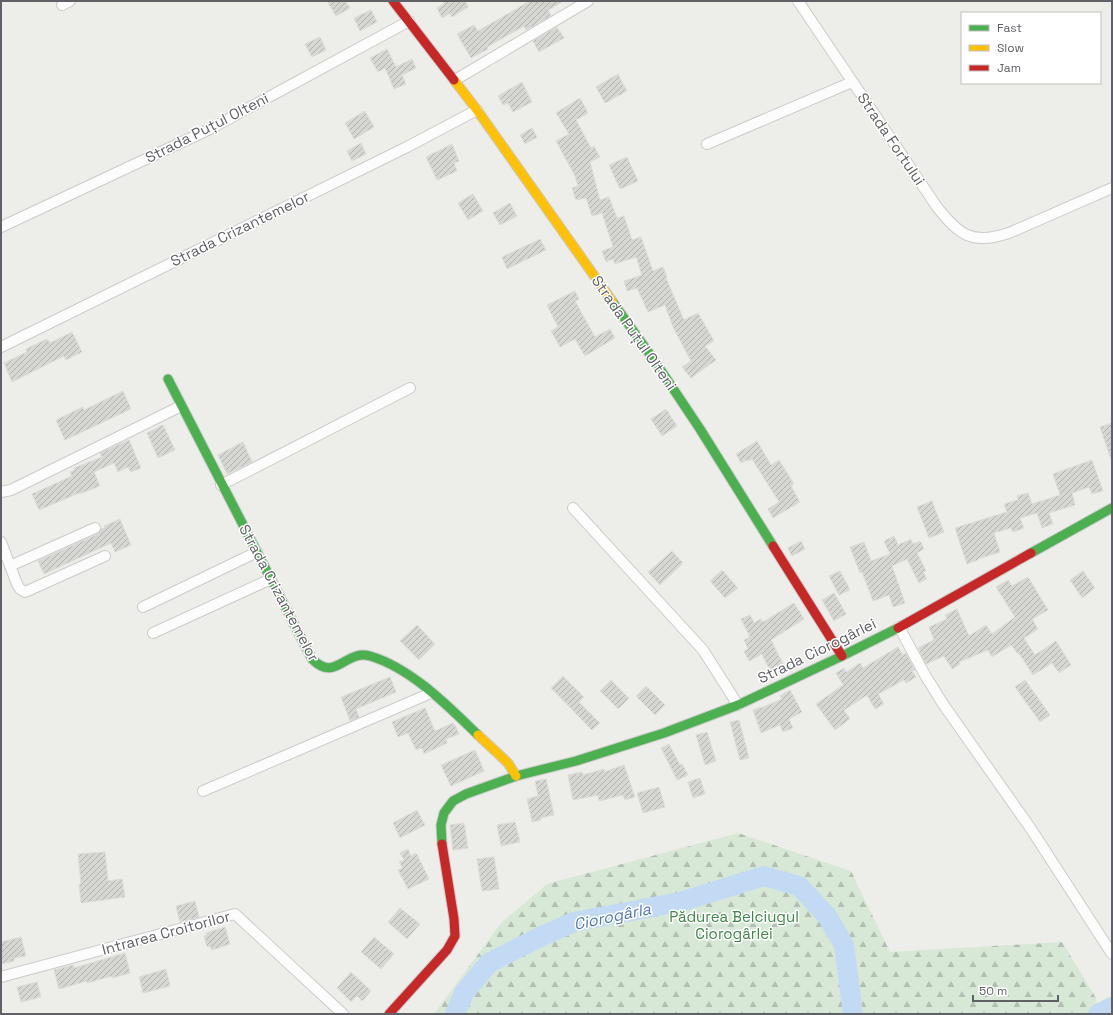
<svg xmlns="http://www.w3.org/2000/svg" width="1113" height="1015" font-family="'Space Grotesk',sans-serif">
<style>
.forest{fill:url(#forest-firs)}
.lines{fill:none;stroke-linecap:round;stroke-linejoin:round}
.river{stroke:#c2daf3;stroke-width:20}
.building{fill:url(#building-hatch);stroke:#dcdcd8}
.street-casing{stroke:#cbcbca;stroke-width:12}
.fast-casing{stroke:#c9c9ca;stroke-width:11}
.slow-casing{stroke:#c9c9ca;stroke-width:11}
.jam-casing{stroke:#c9c9ca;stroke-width:11}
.street{stroke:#fcfcfc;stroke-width:10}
.fast{stroke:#4caf50;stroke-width:9}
.slow{stroke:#ffc107;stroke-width:9}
.jam{stroke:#c62828;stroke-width:9}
.labels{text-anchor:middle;stroke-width:3;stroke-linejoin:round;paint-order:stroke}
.street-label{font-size:15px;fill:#5f6166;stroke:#fff}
.park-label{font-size:15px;fill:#3f8548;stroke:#fff}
.water-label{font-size:16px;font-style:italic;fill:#5077b2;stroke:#fff}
</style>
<defs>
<pattern id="forest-firs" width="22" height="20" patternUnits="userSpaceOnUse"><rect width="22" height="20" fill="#d8e8d7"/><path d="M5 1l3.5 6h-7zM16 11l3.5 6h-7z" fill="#b2bfb2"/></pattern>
<pattern id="building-hatch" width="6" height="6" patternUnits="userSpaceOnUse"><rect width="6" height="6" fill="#d6d6d3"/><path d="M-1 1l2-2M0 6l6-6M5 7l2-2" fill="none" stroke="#b1b1af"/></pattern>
</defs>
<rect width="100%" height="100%" fill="#edede9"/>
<path class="forest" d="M738 833 851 871 890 952 1062 942 1096 998 1098 1014H434L501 923 547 884Z"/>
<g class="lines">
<path class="river" d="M455 1014 464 993 489 963 540 937 574 922 680 902 764 876 799 886 827 916 844 945 853 1014
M1098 1014 1112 1007"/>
</g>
<path class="building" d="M327 1H345L350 8 336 16Z
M443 1H465L468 7 452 17 450 13 442 18 437 8 444 4Z
M530 1H564L548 10 551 16 526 30 524 26 487 47 488 49 471 58 457 34 474 25 478 31Z
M371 10 377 22 360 31 354 18Z
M557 27 564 38 539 52 533 41Z
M320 37 326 50 312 57 305 44Z
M387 49 396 67 412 59 416 68 402 75 406 84 394 89 385 68 378 72 370 58Z
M618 74 627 91 605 103 596 87Z
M522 82 532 102 513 112 508 103 503 105 498 96Z
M580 98 588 113 576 120 591 148 594 146 600 157 590 162 600 200 609 197 617 218 624 216 632 240 641 237 653 271 663 267 667 277 666 278 684 320 698 313 714 341 705 346 716 360 691 378 682 367 691 361 673 327 665 305 648 312 637 288 627 291 624 281 642 275 636 257 615 264 613 259 606 262 602 251 613 247 602 213 592 216 586 198 576 200 572 188 578 186 575 176 556 141 569 134 556 113Z
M365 111 374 127 354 139 345 123Z
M532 128 537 137 525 144 520 135Z
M361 143 366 154 352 161 347 151Z
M452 144 459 161 454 163 457 171 437 180 426 157Z
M627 157 638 181 620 189 609 165Z
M473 194 483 211 468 220 458 203Z
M510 203 517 216 500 225 493 213Z
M540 239 546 250 507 269 502 257Z
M575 291 579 299 575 301 595 337 610 329 615 338 585 356 575 339 560 347 551 331 558 327 547 305Z
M72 332 82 352 66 360 64 356 12 382 4 363 27 352 26 349 47 339 50 343Z
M123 391 131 409 65 440 56 420 83 407 84 410Z
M666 409 677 426 662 436 651 419Z
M1112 423V459H1111L1100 427Z
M163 425 175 450 158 458 147 433Z
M129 440 141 468 131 472 128 467 118 472 114 463 94 472 100 486 79 494V493L39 510 32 494 72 476 70 472 75 470 74 468 102 457 100 453Z
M757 441 771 465 779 460 794 484 791 486 800 502 773 518 768 509 779 502 752 459 748 461 747 460 741 463 736 454Z
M243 442 252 462 227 474 218 455Z
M1092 460 1103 491 1092 494 1089 487 1072 493 1075 505 1049 513 1053 524 1042 528 1037 513 1020 518 1024 528 1013 532 1011 528 994 533 1000 552 978 559V560L967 564 955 528 1007 512 1004 504 1018 500 1017 496 1028 493 1032 504 1060 495 1053 474Z
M932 501 944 532 929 538 917 507Z
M120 519 131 545 115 552 111 543 44 574 38 561 98 534 101 529 105 528 104 526Z
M894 536 898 545 911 539 913 544 920 541 924 549 917 553 926 571 923 572 927 579 919 583 907 559 892 566 905 603 893 607 889 595 873 601 862 572 860 573 850 547 864 542 871 561 890 554 884 541Z
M801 541 805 549 792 556 788 548Z
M672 551 683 563 660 585 648 572Z
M722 570 738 588 725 598 710 581Z
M840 571 850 590 839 595 829 576Z
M1083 571 1095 588 1082 598 1070 580Z
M1028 577 1048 610 1032 619 1038 629 1024 638 1035 655 1056 641 1071 665 1059 673 1052 663 1033 675 1019 653 1018 654 1011 645 992 657 988 650 959 662 960 664 952 669 944 656 926 664 918 648 934 640 929 627 947 619 945 615 957 609 969 636 986 625 992 634 1015 617 996 587 1008 580 1012 586Z
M834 593 846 614 834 621 822 600Z
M794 603 804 619 771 640 784 666 771 673 762 654 749 661 744 651 748 649 744 640 750 637 741 619 750 615 754 623 761 619 763 622Z
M417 625 435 644 419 660 400 641Z
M898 647 903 655 906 653 915 670 912 671 916 677 906 683 904 680 878 694 884 704 875 709 867 695 844 710 850 719 835 730 816 704 843 685 836 673 844 668 846 672 860 663 863 668Z
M563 676 584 697 579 702 600 723 592 730 551 688Z
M390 677 396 692 356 709 359 717 350 721 341 697Z
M611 680 629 698 618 709 600 691Z
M1025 680 1050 715 1040 722 1015 687Z
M646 686 665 705 655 715 636 696Z
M790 690 802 712 789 719 793 728 783 732 780 725 761 733 753 710 761 707V708L782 699 780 696Z
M425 708 435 731 453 723 455 725 459 734 446 739 447 743 424 754 422 748 416 750 408 733 398 737 392 722Z
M739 720 749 758 740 760 730 722Z
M707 732 716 761 705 765 696 735Z
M669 744 680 765 682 764 688 775 677 780 661 748Z
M475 750 484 771 451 786 441 765Z
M624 765 635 797 625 800 623 795 599 801 598 795 573 800 568 775 582 772 583 775 604 769V772Z
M700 778 705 794 693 798 688 782Z
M546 779 554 815 541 818V820L532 822 527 799 538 796 535 781Z
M659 787 665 807 643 813 637 793Z
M417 810 425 825 400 838 393 823Z
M515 822 520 842 501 846 497 825Z
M464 823 468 848 453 850 450 825Z
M408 849 411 856 416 853 429 879 408 889 398 870 403 868 399 862 404 860 400 853Z
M105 852 108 881 122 879 125 897 81 903 79 885 81 884 78 854Z
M494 857 499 889 482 891 477 859Z
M195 901 199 917 180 922 176 906Z
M400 908 420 924 407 939 388 922Z
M225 927 230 944 212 950 210 946 207 947 204 936 207 935 206 933Z
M21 937 26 956 14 958V961L1 964V942Z
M374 937 394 954 381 969 361 952Z
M125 953 130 973 112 978V976L87 983V981L59 989 54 970 73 965 74 968Z
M166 969 170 986 143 993 139 977Z
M351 972 371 991 362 1001 357 996 351 1002 337 988Z
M37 982 41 997 21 1002 17 987Z"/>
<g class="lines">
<defs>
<path id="street" d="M798 1 937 207C960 236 972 245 1009 233L1112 188
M62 5 70 1
M455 80 588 1
M707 144 852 82
M1 227 210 129 409 21
M1 347 407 147 477 110
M221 485 410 388
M1 492 11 490 181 406
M573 508 703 650 738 705
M1 542 17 584 20 589 25 592 105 556
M10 566 95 528
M143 607 257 552
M899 627 925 675 943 704 1031 829 1112 954
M153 633 271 579
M203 791 431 693
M1 977 235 914 343 1014"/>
<path id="fast" d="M612 301 656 363 700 429 773 546
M168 379 312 659C336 683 345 649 370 656 411 668 448 706 478 735
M1031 553 1112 508
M442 844 441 825 444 813 453 801 466 794 516 776 576 761 664 733 738 705 842 656 898 628"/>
<path id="slow" d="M454 80 477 110 612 301
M478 735 508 763 516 776"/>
<path id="jam" d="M393 1 454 80
M773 546 842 656
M898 628 1031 553
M389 1014 447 950 455 936 454 919 442 844"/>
</defs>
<use href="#street" class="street-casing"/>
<use href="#fast" class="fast-casing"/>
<use href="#slow" class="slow-casing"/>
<use href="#jam" class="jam-casing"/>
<use href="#street" class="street"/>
<use href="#fast" class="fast"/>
<use href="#slow" class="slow"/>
<use href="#jam" class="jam"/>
</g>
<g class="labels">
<g class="street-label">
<text transform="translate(207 128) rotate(-27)" y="5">Strada Puțul Olteni</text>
<text transform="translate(891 139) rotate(56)" y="5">Strada Fortului</text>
<text transform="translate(240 229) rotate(-26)" y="5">Strada Crizantemelor</text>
<text transform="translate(634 333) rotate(55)" y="5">Strada Puțul Olteni</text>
<text transform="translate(279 593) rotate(62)" y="5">Strada Crizantemelor</text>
<text transform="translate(817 651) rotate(-26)" y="5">Strada Ciorogârlei</text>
<text transform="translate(166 933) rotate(-15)" y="5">Intrarea Croitorilor</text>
</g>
<g class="park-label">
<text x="734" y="922">Pădurea Belciugul<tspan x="734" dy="17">Ciorogârlei</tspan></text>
</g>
<g class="water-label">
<text transform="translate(612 916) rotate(-12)" y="6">Ciorogârla</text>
</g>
</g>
<rect width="1113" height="1015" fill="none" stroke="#5f6166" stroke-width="4"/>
<rect x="961" y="12" width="140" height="72" fill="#ffffff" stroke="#bfc0c2"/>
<rect x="969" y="25" width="20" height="6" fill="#4caf50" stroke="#bfc0c2"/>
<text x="997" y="32" font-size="12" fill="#5f6166">Fast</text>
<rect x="969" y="45" width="20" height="6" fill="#ffc107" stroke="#bfc0c2"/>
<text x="997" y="52" font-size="12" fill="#5f6166">Slow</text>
<rect x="969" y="65" width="20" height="6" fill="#c62828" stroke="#bfc0c2"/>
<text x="997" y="72" font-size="12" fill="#5f6166">Jam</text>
<path d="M973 995v6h85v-6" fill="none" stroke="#5f6166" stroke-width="2"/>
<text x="979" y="995" font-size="12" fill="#5f6166" stroke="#ffffff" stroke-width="3" paint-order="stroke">50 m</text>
</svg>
